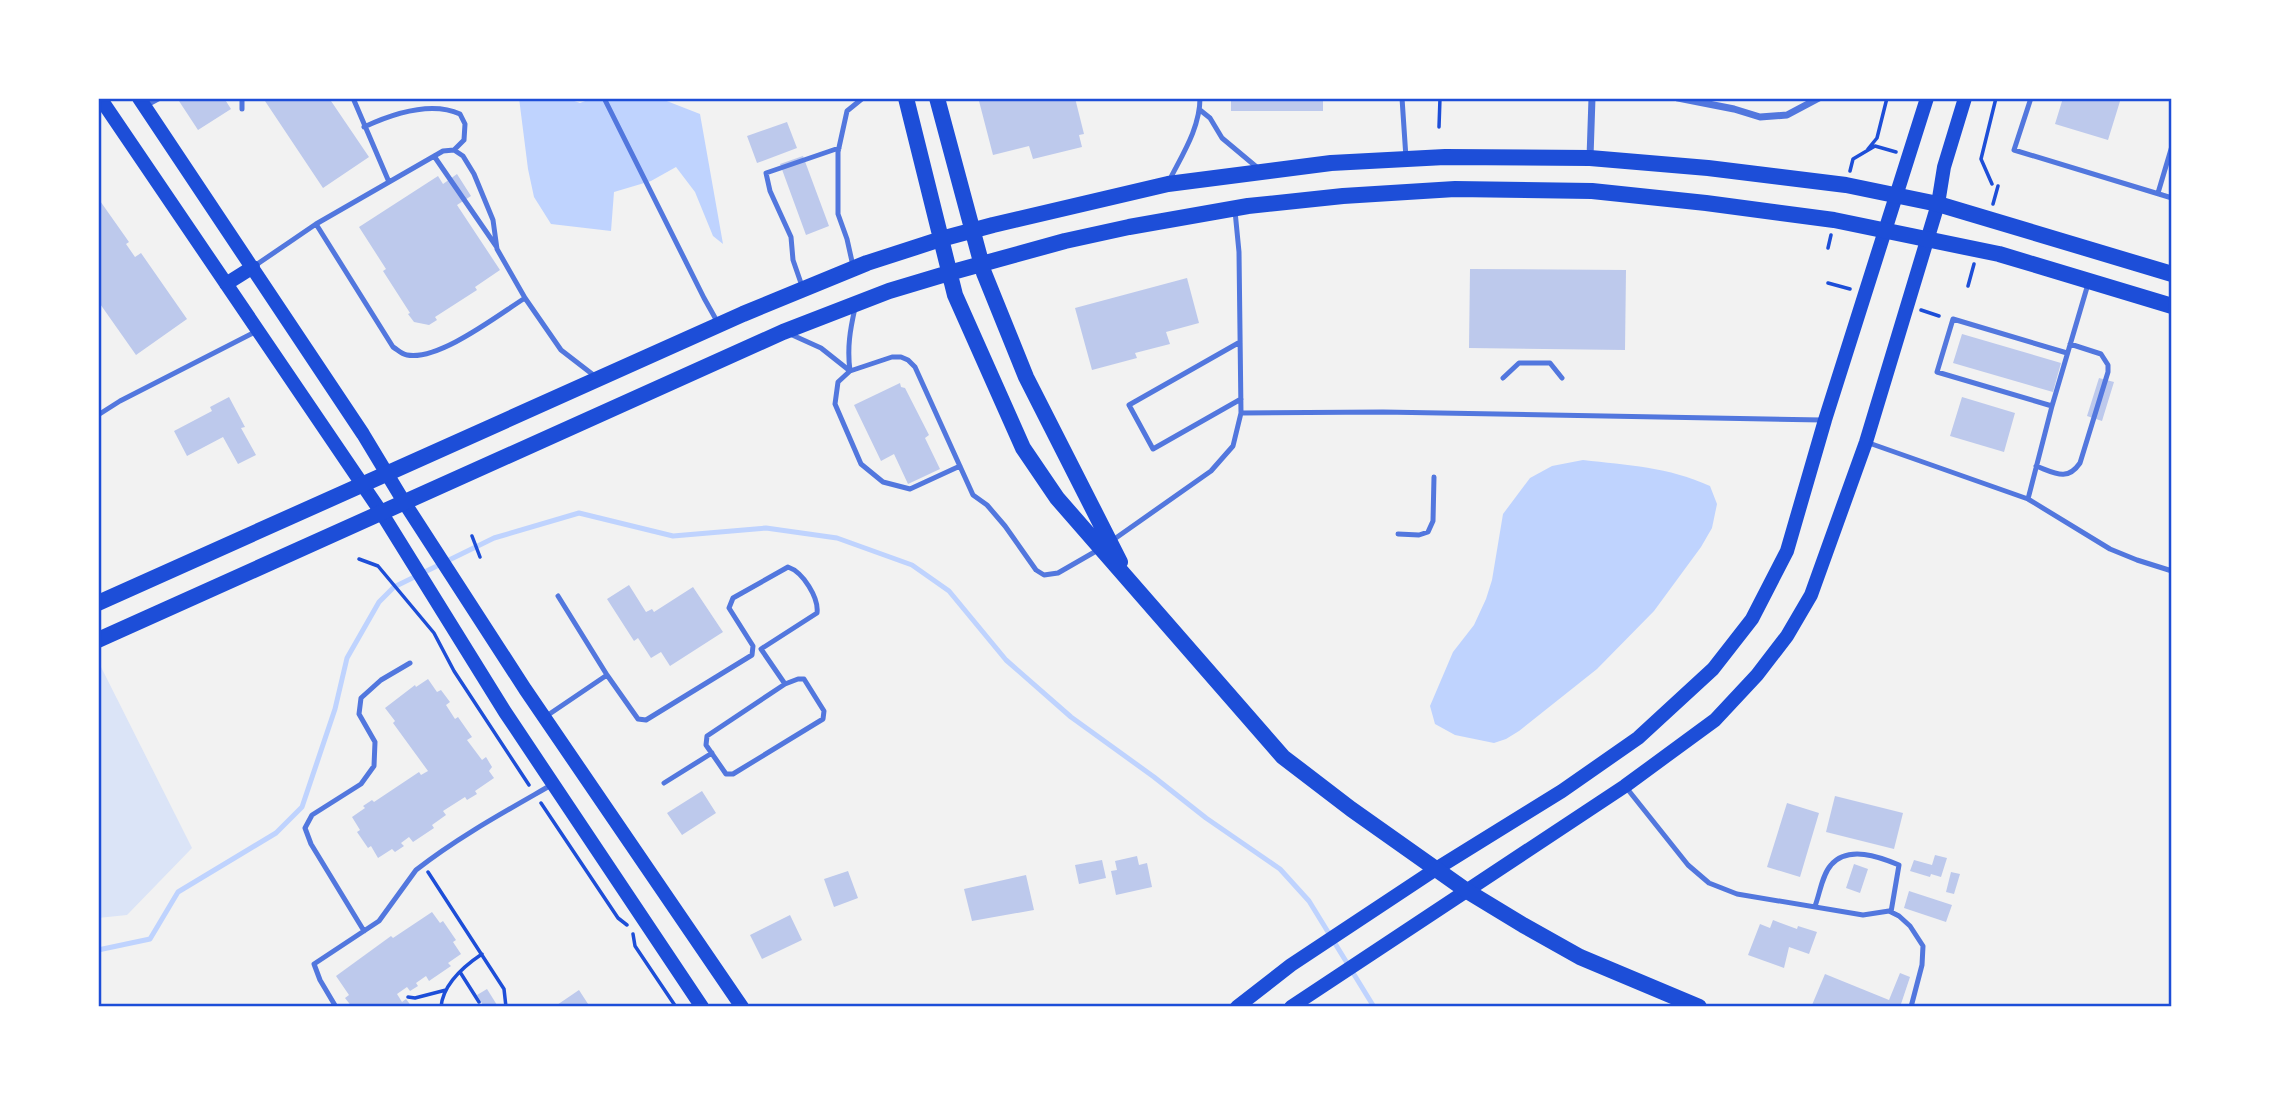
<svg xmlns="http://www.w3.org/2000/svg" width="2270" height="1105" font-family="Rubik,sans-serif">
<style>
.green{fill:#dbe4f7}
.water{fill:#bfd3fe}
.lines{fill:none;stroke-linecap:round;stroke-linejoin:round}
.stream{stroke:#bfd3fe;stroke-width:5}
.building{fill:#bdc9ec}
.path{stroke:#1d4ed8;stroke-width:3.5}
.service{stroke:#5277de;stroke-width:5}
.minor{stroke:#5277de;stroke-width:7}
.secondary{stroke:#1d4ed8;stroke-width:14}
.primary{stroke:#1d4ed8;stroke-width:16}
.neatline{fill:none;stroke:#1d4ed8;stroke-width:2.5}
</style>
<rect width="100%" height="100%" fill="#f2f2f2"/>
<path class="green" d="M99 663 192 848 127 915 98 918Z"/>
<path class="water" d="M519 98H566L580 103 593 98H659L700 114 723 244 713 236 695 192 676 167 651 181 614 192 611 231 551 224 534 197 528 169Z
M1583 460C1627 465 1669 467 1710 486L1717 504 1712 528 1701 547 1654 611 1597 669 1519 731 1506 739 1494 743 1455 735 1435 724 1430 706 1453 652 1474 625 1486 599 1492 580 1503 514 1530 478 1552 466Z"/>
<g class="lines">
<path class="stream" d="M98 950 150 939 178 892 276 833 302 807 335 709 347 658 379 602 394 587 494 538 579 513 673 536 766 528 837 538 912 565 949 591 1006 660 1071 717 1154 777 1206 818 1280 869 1309 901 1374 1007"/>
</g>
<path class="building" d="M177 98H224L231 109 198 130Z
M263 98H329L369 157 323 188Z
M993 98H1075L1084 134 1079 135 1082 147 1033 159 1029 146 993 155 979 101Z
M1231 98H1323V111H1231Z
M2063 98H2121L2108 140 2055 124Z
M787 122 797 148 757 163 747 136Z
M803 156 829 226 806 235 780 164Z
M457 174 471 196 457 205 500 270 475 287 477 290 435 317 437 320 429 325 414 322 408 314 410 313 383 271 386 269 359 227 438 176 443 184Z
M98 198 129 242 126 244 135 257 141 253 187 319 136 355 98 301Z
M1470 269 1626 270 1625 350 1469 348Z
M1187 278 1199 323 1166 332 1170 344 1135 353 1137 358 1092 370 1075 308Z
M1962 334 2061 363 2053 392 1953 363Z
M2099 378 2114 382 2102 421 2087 416Z
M900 383 901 387 905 388 929 435 925 438 940 469 908 484 894 454 881 461 854 405Z
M229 397 245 427 241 428 256 455 238 464 223 437 187 456 174 431 212 411 210 407Z
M1962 397 2015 413 2004 452 1950 436Z
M629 585 646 612 652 609 654 612 693 587 723 632 670 666 661 652 651 658 638 638 634 641 607 599Z
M428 679 437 692 441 690 450 702 446 705 455 719 458 717 472 737 467 740 482 760 486 757 492 767 489 771 494 778 475 791 477 794 467 800 465 797 443 811 446 815 432 825 434 828 413 842 409 837 401 843 404 846 395 852 392 849 378 858 371 846 368 848 357 832 360 830 352 817 365 808 363 806 372 800 374 802 419 772 421 775 428 771 393 723 395 721 385 708 415 685 416 687Z
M702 791 716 813 682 835 667 813Z
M1835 796 1903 813 1894 849 1826 832Z
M1787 803 1819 813 1800 877 1767 867Z
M1935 855 1947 858 1941 877 1931 874 1930 877 1910 871 1914 860 1932 865Z
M1137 856 1139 865 1147 863 1152 887 1116 895 1111 871 1117 870 1115 861Z
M1102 860 1106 878 1079 884 1075 865Z
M1854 864 1868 869 1860 893 1846 888Z
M848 871 858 898 834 907 824 879Z
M1951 872 1960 874 1954 894 1946 892Z
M1026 875 1034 910 972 921 964 889Z
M1909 891 1952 905 1946 922 1904 908Z
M432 912 440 923 443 921 456 940 453 942 461 954 448 963 451 966 429 981 426 976 416 983 418 986 410 991 407 987 397 994 402 1002 406 999 412 1007H352L345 998 349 995 336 976 391 936 393 938Z
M790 915 802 940 762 959 750 935Z
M1773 920 1797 929 1798 926 1817 932 1809 954 1789 947 1784 968 1748 955 1760 924 1770 928Z
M1900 973 1910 977 1900 1007H1818L1812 1005 1825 974 1889 1000Z
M487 989 497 1005 494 1007H484L477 995Z
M579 990 590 1007H554Z"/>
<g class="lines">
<path class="path" d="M1439 127 1440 98
M1868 149 1877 138 1887 98
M1850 171 1853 159 1875 146 1896 152
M1992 184 1981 159 1996 98
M1993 204 1998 186
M1828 248 1831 235
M1828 283 1850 289
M1968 286 1974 264
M1921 310 1939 316
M472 536 480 557
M359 559 378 566 434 633 454 671 529 785
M541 803 618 918 627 925
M428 872 504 989 506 1007
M633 934 635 946 676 1007
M460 972 479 1002
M408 997 415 998 446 990
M441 1007C443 984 464 966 482 954"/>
<path class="service" d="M242 98V109
M353 98 389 182
M604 98 704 298 718 323
M1402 98 1406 158
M2031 98 2014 150 2172 198
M147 105 160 98
M1200 110 1210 118 1222 138 1259 169
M364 127C392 114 431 101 460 114L465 124 464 140 454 150
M434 156 496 246
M1169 181C1182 155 1200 128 1200 98
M2158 193 2172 146
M853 266 847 239 838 214V152L847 111 863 98
M253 267 316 224 393 347C398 350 401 354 407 355 439 361 498 315 525 298L497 249 493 220 474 174 463 156 454 150 443 151 316 224
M802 286 793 260 791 237 770 191 766 173 839 148
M525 298 561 350 596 377
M790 334 821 348 850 371C847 348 850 330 855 308
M1240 342 1129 405 1153 449 1241 399
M2067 353 1953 319 1937 372 2052 406 2088 284
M1503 378 1519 363H1550L1562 378
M1241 413 1383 412 1822 420
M98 415 120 401 257 331
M1869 443 2028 499 2110 549 2137 560 2172 571
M960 466 910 489 883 482 861 464 835 404 838 382 850 371 892 357H901L908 360 915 367 973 495 987 505 1005 526 1036 570 1044 575 1058 573 1098 550
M2036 466C2055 473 2067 482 2080 463L2108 372V365L2101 354 2070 344
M2028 499 2052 406
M1398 534 1419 535 1428 532 1433 521 1434 477
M1113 540 1211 471 1233 446 1241 413 1239 252 1235 211
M558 596 607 675
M545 717 607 675 638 719 646 720 752 655 753 646 729 608 733 598 788 567C803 572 819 598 817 613L761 649 785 684 707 736 706 745 726 774H733L823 719 824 711 804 679H798L785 684
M664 783 712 753
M1625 786 1688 865 1709 883 1737 894 1863 915 1889 911 1899 916 1910 926 1923 946 1922 965 1911 1007
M1815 906C1820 893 1822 875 1831 865 1848 845 1880 857 1899 865L1891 912
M364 931 311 844 305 828 312 815 361 784 374 766 375 742 359 714 361 698 381 680 410 663
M336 1007 320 980 314 964 379 921 416 870C458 837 506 811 553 784"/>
<path class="minor" d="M1678 98 1734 109 1760 117 1787 115 1819 98
M1590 157 1592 98"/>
<path class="secondary" d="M100 98 381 512 505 712 702 1007
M139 98 363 434 404 502 525 689 742 1007
M226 284 253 267
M1237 1007 1291 965 1436 869 1562 791 1638 738 1713 669 1752 619 1787 551 1825 420 1927 98
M1291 1007 1625 786 1715 720 1757 675 1787 636 1811 595 1866 442 1938 204 1944 167 1965 98"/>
<path class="primary" d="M906 98 955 295 1023 448 1057 498 1283 757 1351 809 1467 891 1523 925 1580 957 1699 1007
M937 98 984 273 1026 377 1120 562
M98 603 743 314 867 263 941 239 993 225 1168 184 1331 163 1445 157 1590 158 1708 168 1846 185 1938 204 2172 274
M98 640 783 332 889 291 949 273 1065 241 1129 227 1248 206 1343 196 1455 189 1592 191 1706 203 1834 220 1999 254 2172 306"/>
</g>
<rect width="2270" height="1105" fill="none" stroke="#ffffff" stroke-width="200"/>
<rect x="100" y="100" width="2070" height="905" class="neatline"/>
</svg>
